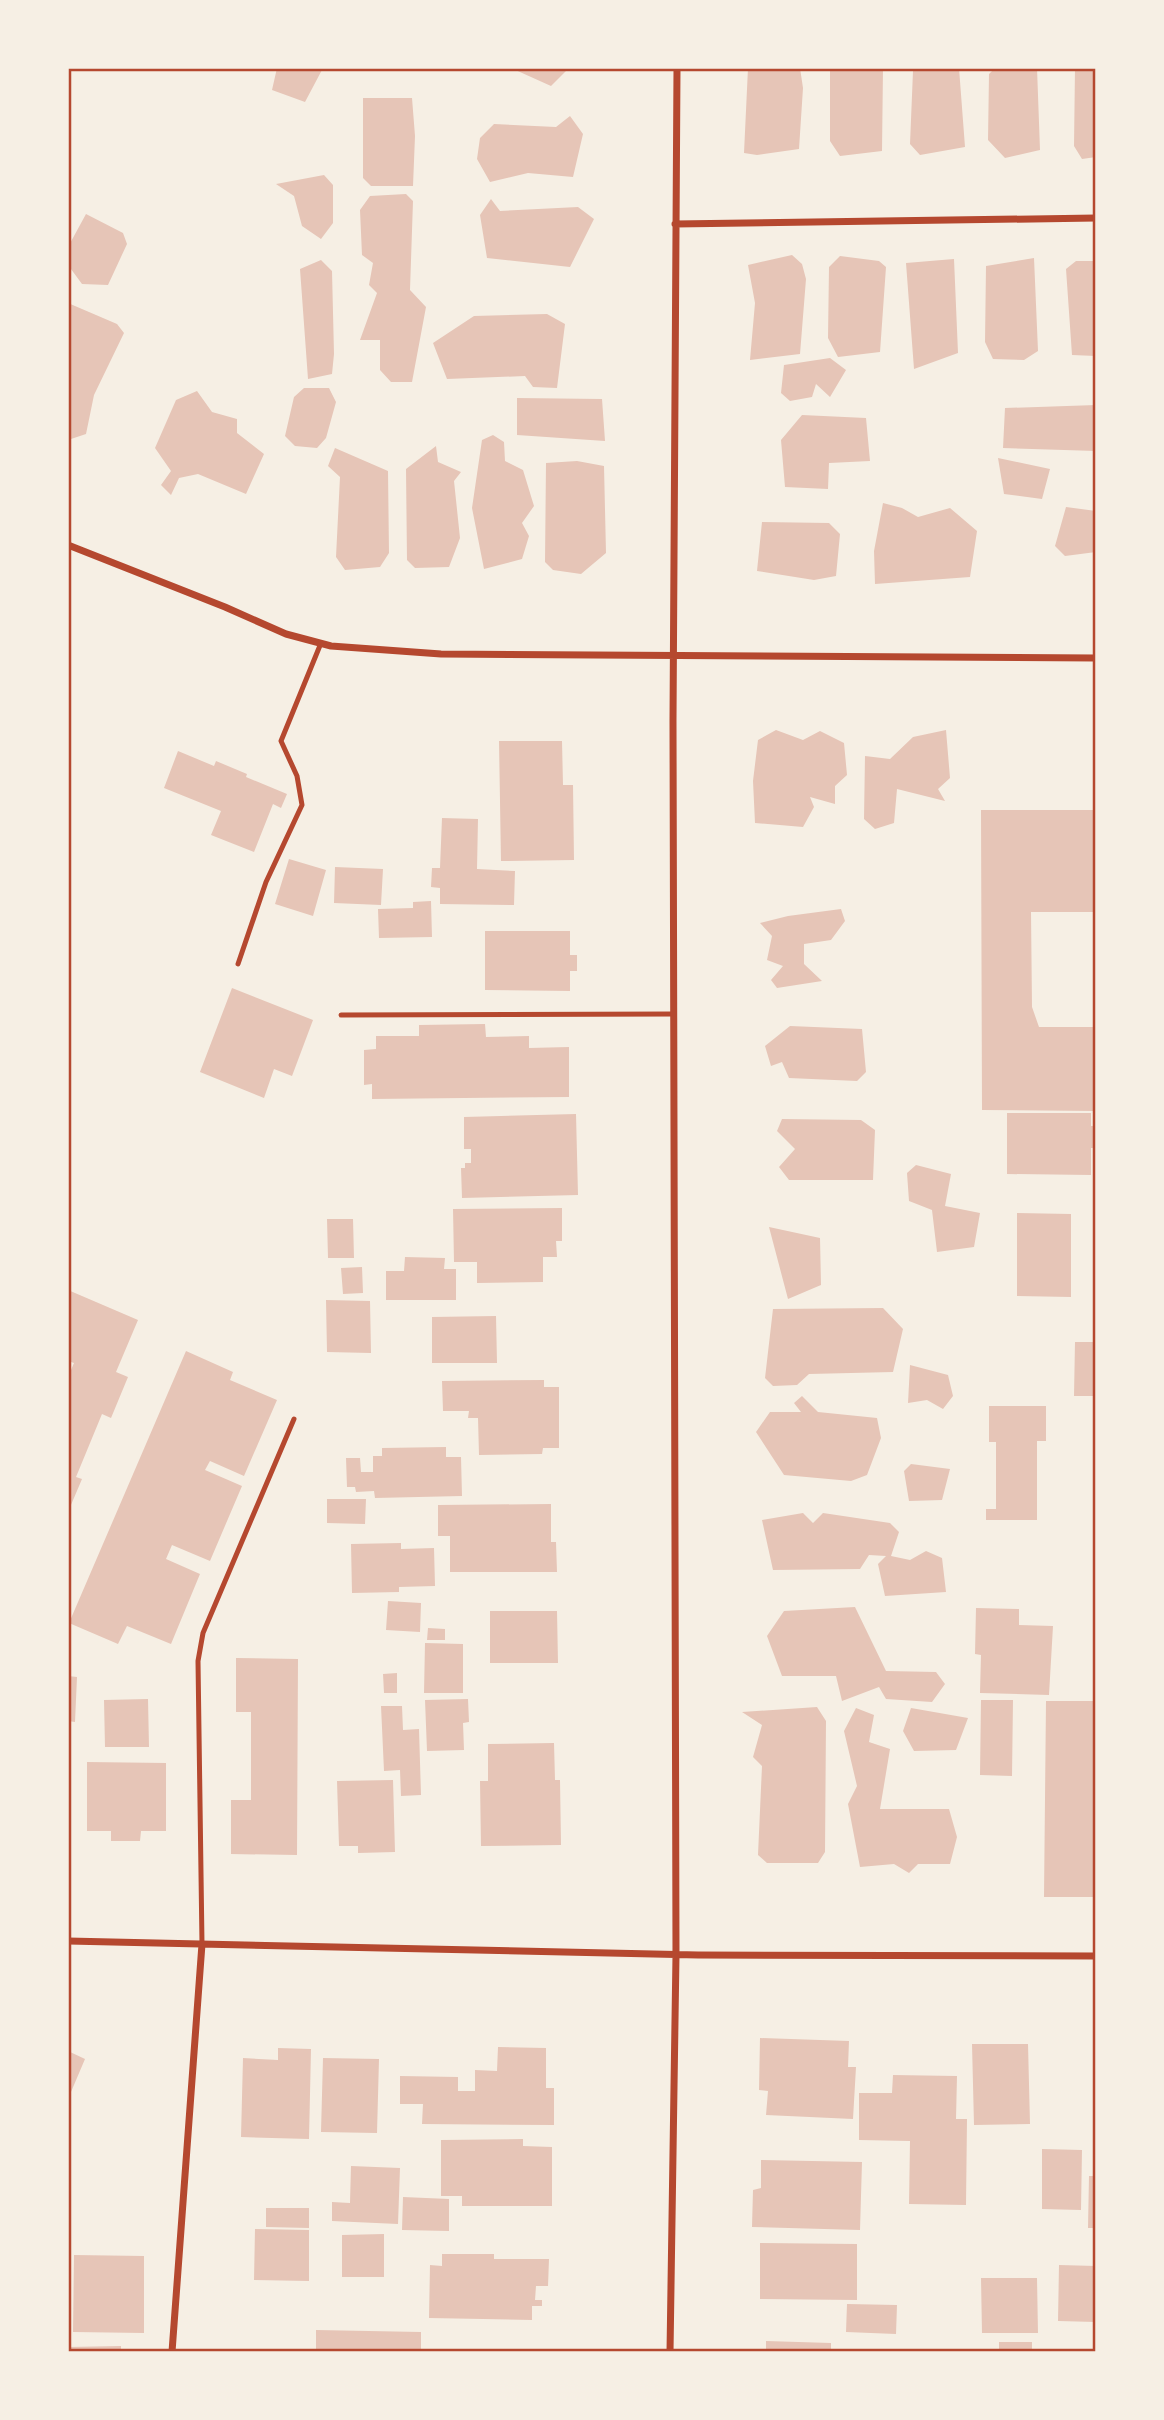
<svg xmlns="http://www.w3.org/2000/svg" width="1164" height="2420" font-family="'Fira Sans',sans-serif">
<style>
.building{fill:#e6c5b7}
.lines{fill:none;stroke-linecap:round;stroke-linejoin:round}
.service{stroke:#b5482f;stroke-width:5}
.minor{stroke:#b5482f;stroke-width:7}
.neatline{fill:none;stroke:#b5482f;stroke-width:2.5}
</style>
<rect width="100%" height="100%" fill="#f6efe4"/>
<path class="building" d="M277 68H323L305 102 272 90Z
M511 68H569L551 86Z
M748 68H800L803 88 799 149 757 155 744 153Z
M830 68H883L882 151 840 156 830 141Z
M933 68H959L965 147 920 155 910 144 913 71Z
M995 68H1037L1040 150 1005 158 988 140 989 74Z
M1075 68H1096V157L1082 159 1074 146Z
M363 98H412L415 136 413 186H371L363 178Z
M570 116 583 134 573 177 528 173 490 182 477 159 480 138 494 124 556 127Z
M324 175 333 185V223L321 239 302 226 294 196 276 184Z
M406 194 413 201 410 290 426 307 412 382H391L380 370V340H360L377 293 369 285 373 263 362 255 360 210 370 196Z
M491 199 500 211 578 207 594 219 570 267 487 258 480 215Z
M86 214 123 233 127 244 108 285 82 284 68 265V247Z
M792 255 802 264 806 279 800 354 750 360 755 303 748 265Z
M840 256 879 261 886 267 880 352 838 357 828 338 829 267Z
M1034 258 1038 351 1024 360 993 359 985 342 986 266Z
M954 259 958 353 914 369 906 263Z
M321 260 332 271 334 354 332 374 308 379 300 269Z
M1076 261H1096V356L1072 355 1066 269Z
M68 303 117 324 124 333 94 395 86 434 68 440Z
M547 314 565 324 557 388 533 387 525 376 447 379 433 343 474 316Z
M830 358 846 370 830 397 816 384 812 397 790 401 781 393 784 365Z
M304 388H329L336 402 326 438 317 448 295 446 285 436 294 397Z
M197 391 212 412 237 419V433L264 454 246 494 198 474 179 478 171 495 161 485 171 471 155 448 176 400Z
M517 398 602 399 605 441 517 435Z
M1096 405V451L1003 448 1005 408Z
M802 415 866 418 870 461 829 463 828 489 785 487 781 440Z
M493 435 504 442 505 461 523 470 534 506 522 523 529 536 522 559 484 569 472 508 482 440Z
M436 446 438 462 461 472 454 481 460 538 449 567 415 568 407 560 406 469Z
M335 448 388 471 389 553 380 567 345 570 336 557 340 477 328 466Z
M998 458 1050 469 1042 499 1004 494Z
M577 461 604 466 606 553 581 574 553 570 545 562 546 463Z
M883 503 902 508 918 517 950 508 977 531 970 577 875 584 874 551Z
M1066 507 1096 511V552L1065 556 1055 546Z
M762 522 829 523 840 534 836 576 814 580 757 571Z
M776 730 803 740 820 731 844 743 847 775 835 786V804L810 797 814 807 803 827 755 823 753 781 758 740Z
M946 730 950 778 938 789 945 801 897 789 894 823 875 829 864 819 865 756 890 759 913 737Z
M499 741H562L563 785H573L574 860 501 861Z
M178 751 214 766 216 761 247 774 246 777 287 794 281 808 273 804 254 852 211 835 221 811 164 788Z
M981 810H1096V912H1031L1032 1007 1039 1027H1096V1111L982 1110Z
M442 818 478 819 477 869 515 871 514 905 440 904V888L431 887 432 868H440Z
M289 859 326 870 313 916 275 904Z
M335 867 383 869 381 905 334 903Z
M431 901 432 937 379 938 378 909 413 908V902Z
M841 909 845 921 831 940 804 944V964L822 981 777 988 771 980 783 966 767 960 772 936 760 923 788 916Z
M485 931H570V955H577V971H570V991L485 990Z
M232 988 313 1020 292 1076 274 1069 264 1098 200 1072Z
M485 1024 486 1037 529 1036V1048L569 1047V1097L372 1099V1084L364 1085V1050L376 1049V1036H419V1025Z
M790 1026 862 1029 866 1072 857 1081 789 1078 782 1062 771 1066 765 1046Z
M1007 1113H1091V1126H1096V1148H1091V1175L1007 1174Z
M576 1114 578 1195 462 1198 461 1168H465V1163H471V1149H464V1117Z
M782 1119 861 1120 875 1130 873 1180H789L779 1167 795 1149 777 1131Z
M916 1165 951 1174 945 1206 980 1213 974 1247 937 1252 932 1210 909 1201 907 1173Z
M562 1208V1241H556L557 1257H543V1282L477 1283V1262H454L453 1209Z
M1017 1213 1071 1214V1297L1017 1296Z
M327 1219H353L354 1258H328Z
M769 1227 820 1238 821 1285 788 1299Z
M405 1257 445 1258 444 1269H456V1300H386V1271H404Z
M362 1267 363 1293 343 1294 341 1268Z
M68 1290 138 1320 116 1372 128 1377 111 1418 102 1414 76 1477 82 1479 68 1512V1377L74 1363 68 1361Z
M326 1300 370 1301 371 1353 327 1352Z
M883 1308 903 1329 893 1372 809 1374 797 1385 773 1386 765 1378 773 1309Z
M496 1316 497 1363H432V1317Z
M1075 1342H1096V1396H1074Z
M186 1351 233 1372 230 1380 277 1400 244 1476 210 1461 205 1470 242 1486 210 1561 172 1545 166 1559 200 1574 171 1644 127 1626 118 1644 69 1623Z
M910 1365 948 1375 953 1396 943 1409 927 1400 908 1403Z
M544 1380V1387H559V1448H543L542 1454 479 1455 478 1418H468L469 1411H443L442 1381Z
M802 1396 818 1412 877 1418 881 1438 867 1475 851 1481 784 1475 756 1432 770 1412H801L794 1403Z
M989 1406H1046V1441H1037V1520H986V1509H996V1442H989Z
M446 1447V1457H461L462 1496 375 1498 374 1491 356 1492 355 1487H347L346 1458H360L361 1472H373V1456H382V1448Z
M911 1464 950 1469 942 1500 909 1501 904 1471Z
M327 1499H366L365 1524 327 1523Z
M551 1504V1542H556L557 1572H450V1536H438V1505Z
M803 1513 813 1523 823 1513 890 1523 899 1532 891 1556 910 1560 926 1551 942 1558 946 1592 885 1596 878 1564 886 1556 869 1555 860 1569 773 1570 762 1520Z
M401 1543V1549L434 1548 435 1586 399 1587V1592L352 1593 351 1544Z
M388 1601 421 1603 420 1632 386 1630Z
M855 1607 886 1671 936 1672 945 1684 932 1702 886 1699 879 1687 842 1701 836 1676H782L767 1636 784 1611Z
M976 1608 1019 1609V1625L1053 1626 1049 1695 980 1693 981 1655 975 1654Z
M490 1611H557L558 1663H490Z
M428 1628 445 1629V1640H427Z
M425 1643 463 1644V1693H424Z
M236 1658 298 1659 297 1855 231 1854V1800H251V1712H236Z
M397 1673V1693H384L383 1674Z
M68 1676 77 1677 75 1722 68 1721Z
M148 1699 149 1747H105L104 1700Z
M468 1699 469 1722 463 1723 464 1750 427 1751 425 1700Z
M981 1700H1013L1012 1776 980 1775Z
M1046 1701H1096V1897H1044Z
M381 1706H402L403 1730 419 1729 421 1795 401 1796 400 1770 384 1771Z
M817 1707 826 1721 825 1852 818 1863H767L758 1855 762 1766 753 1757 762 1725 742 1712Z
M856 1708 874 1715 869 1742 890 1749 880 1809H949L957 1837 950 1864H918L909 1873 894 1864 860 1867 848 1804 857 1786 844 1731Z
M911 1708 968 1718 956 1750 914 1751 903 1731Z
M554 1743 555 1780H560L561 1845 481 1846 480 1781H488V1744Z
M87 1762 166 1763V1831H141L140 1841H111V1831H87Z
M393 1780 395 1852 358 1853V1846H339L337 1781Z
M760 2038 849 2041 848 2067H856L853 2119 766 2115 768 2091 759 2090Z
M972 2044H1028L1030 2124 974 2125Z
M498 2047 546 2048V2088H554V2125L422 2124 423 2104H400V2076L458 2077V2091H475V2070L497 2071Z
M278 2048 311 2049 309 2139 241 2137 243 2058 278 2060Z
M68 2051 85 2059 68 2099Z
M323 2058 379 2059 377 2133 321 2132Z
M893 2075 957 2076 956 2119H967L966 2205 909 2204 910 2141 859 2140V2093H892Z
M523 2139V2146L552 2147V2206H462V2196H441V2140Z
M1042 2149 1082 2150 1081 2210 1042 2209Z
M761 2160 862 2162 860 2230 752 2227 753 2190 761 2188Z
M351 2166 400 2168 398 2224 332 2221V2202L350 2203Z
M1089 2176H1096V2228H1088Z
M403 2197 449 2199V2231L402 2230Z
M266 2208H309V2228L266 2227Z
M255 2229 309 2230V2281L254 2280Z
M384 2234V2277H342V2235Z
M760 2243 857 2244V2300L760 2299Z
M442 2254H494V2259H549L548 2286H536L535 2300H542V2306H532V2320L429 2318 430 2265 442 2266Z
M74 2255 144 2256V2333L73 2332Z
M1059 2265 1096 2266V2322L1058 2321Z
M981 2278H1037L1038 2333H982Z
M847 2304 897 2305 896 2334 846 2332Z
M316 2330 421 2332V2352H316Z
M766 2341 831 2343V2352H766Z
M999 2342H1032V2352H999Z
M121 2346V2352H68V2347Z"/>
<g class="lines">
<path class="service" d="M238 964 266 882 302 805 297 776 281 741 321 643
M341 1015 674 1014
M202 1944 198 1661 203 1633 294 1419"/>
<path class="minor" d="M675 224 1096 218
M68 545 225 607 286 634 331 646 441 654 1096 658
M68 1941 698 1955 1096 1956
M172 2352 202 1944
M670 2352 676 1955 673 720 677 68"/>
</g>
<rect width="1164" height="2420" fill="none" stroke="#f6efe4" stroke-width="140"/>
<rect x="70" y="70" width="1024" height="2280" class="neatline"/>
</svg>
